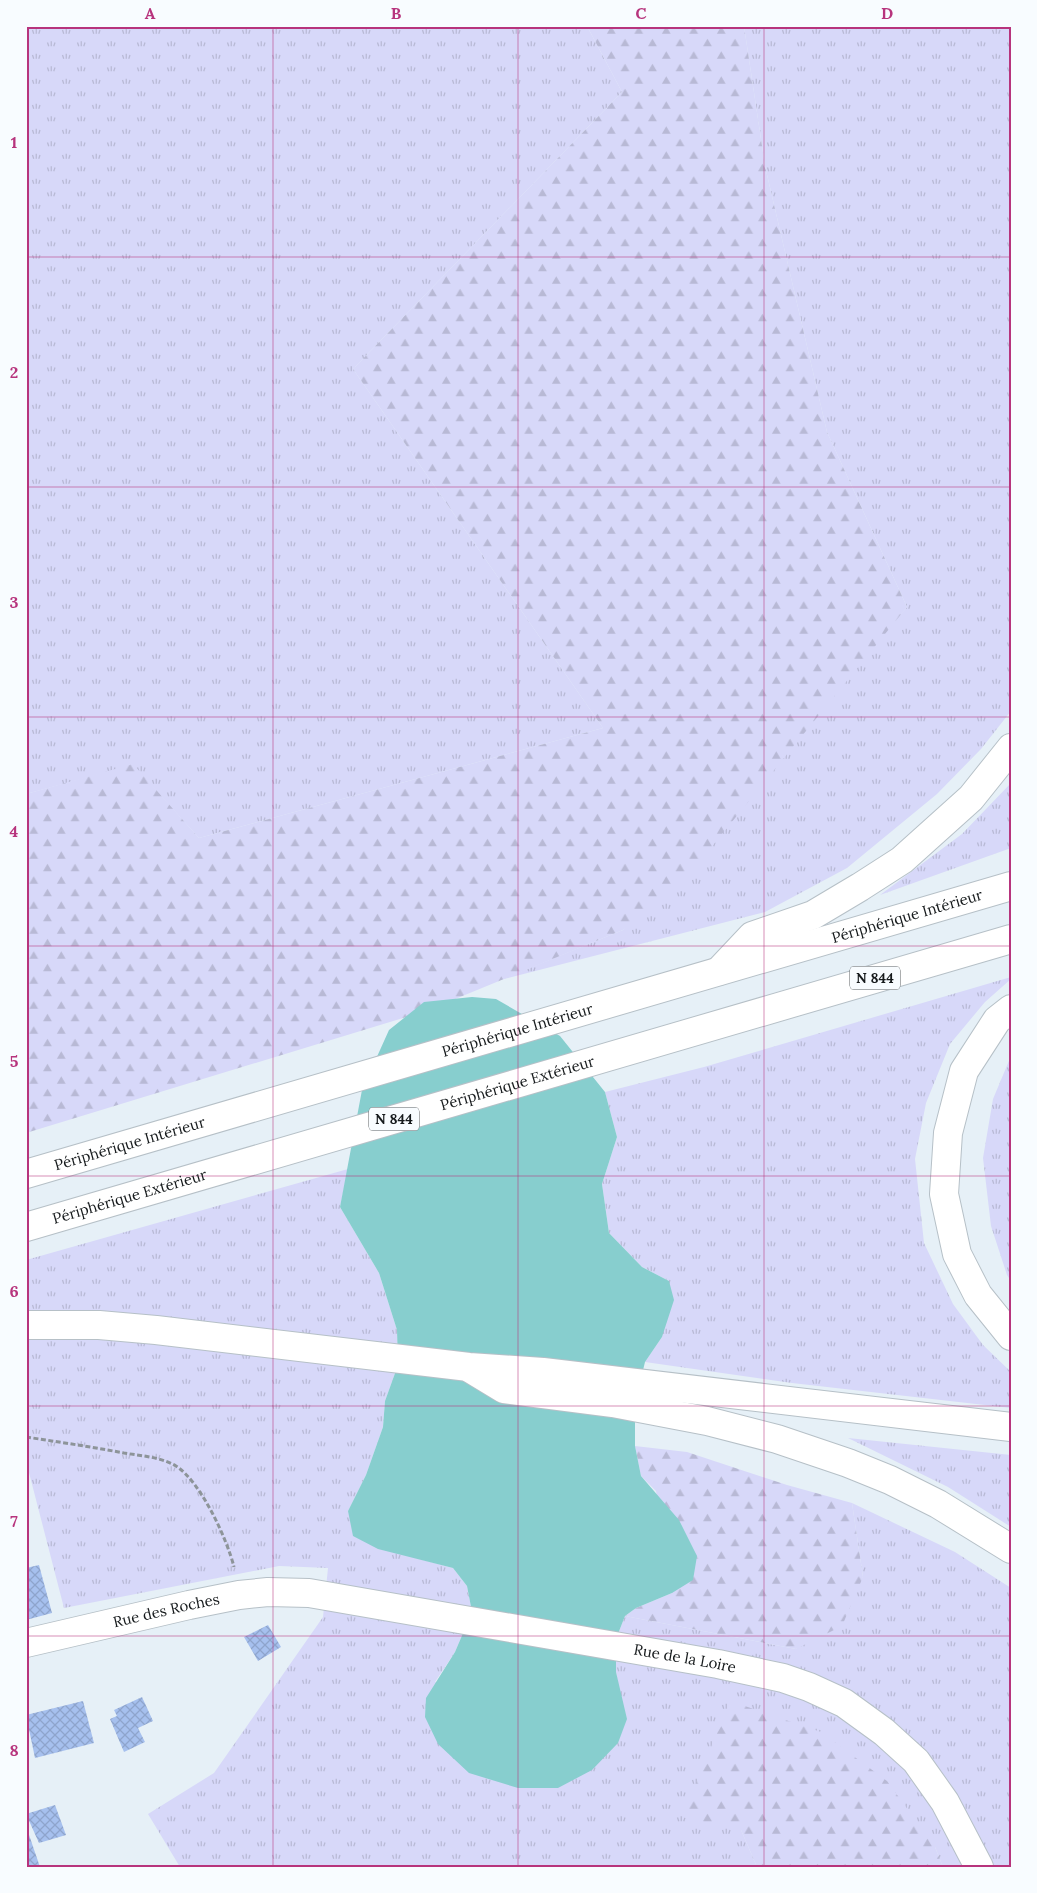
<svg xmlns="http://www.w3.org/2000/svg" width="1037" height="1893" font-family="Lora,serif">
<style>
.grass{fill:url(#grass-tufts)}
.forest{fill:url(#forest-firs)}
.water{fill:#87cece}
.building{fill:url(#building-cross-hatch)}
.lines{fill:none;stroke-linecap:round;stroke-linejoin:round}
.secondary-casing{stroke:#b6c0c7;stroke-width:30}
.highway-casing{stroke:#b6c0c7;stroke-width:30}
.path{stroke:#8d9499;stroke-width:3;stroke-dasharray:5 2.5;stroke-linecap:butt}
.secondary{stroke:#fff;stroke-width:28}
.highway{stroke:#fff;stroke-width:28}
.grid{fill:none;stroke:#b7347d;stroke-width:1;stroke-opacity:0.55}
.labels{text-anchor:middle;stroke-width:4;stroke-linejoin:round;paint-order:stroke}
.shield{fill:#f8fcff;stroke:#5a5e60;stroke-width:1}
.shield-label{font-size:14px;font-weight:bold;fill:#161a1c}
.street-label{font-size:15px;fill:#161a1c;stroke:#f8fcff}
.neatline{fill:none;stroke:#b7347d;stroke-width:2}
.grid-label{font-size:16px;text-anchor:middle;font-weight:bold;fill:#b7347d}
</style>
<defs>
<pattern id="grass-tufts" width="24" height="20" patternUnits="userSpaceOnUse" patternTransform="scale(1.25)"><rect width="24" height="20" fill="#d7d8f9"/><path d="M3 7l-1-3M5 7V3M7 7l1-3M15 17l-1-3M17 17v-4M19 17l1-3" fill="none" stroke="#b8b9d5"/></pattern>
<pattern id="forest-firs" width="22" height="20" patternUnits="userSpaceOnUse" patternTransform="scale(1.25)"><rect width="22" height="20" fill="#d7d8f9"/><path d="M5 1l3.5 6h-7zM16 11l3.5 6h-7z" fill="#b8b9d5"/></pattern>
<pattern id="building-cross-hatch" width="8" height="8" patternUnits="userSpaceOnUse" patternTransform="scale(1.25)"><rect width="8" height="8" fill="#a6c0ee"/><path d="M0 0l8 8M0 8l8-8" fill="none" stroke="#8ea4cc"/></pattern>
</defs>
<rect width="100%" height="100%" fill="#e6f0f7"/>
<path class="grass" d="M26 26H587L622 92 353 369 603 728 199 838 133 765 26 794Z
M744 26H1011V711L981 749 937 794 847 868 765 912 500 980 623 930 907 607 827 432 765 166Z
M1011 783V848L880 895 962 834Z
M1011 977V979L985 1002 950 1044 926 1103 915 1159 924 1243 953 1304 983 1345 1011 1372V1408L792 1383 645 1362 662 1337 669 1281 642 1267 609 1233 602 1184 617 1137 605 1092 704 1067Z
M1011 1056V1281L1007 1275 991 1226 983 1158 993 1099Z
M348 1169 340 1207 379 1273 397 1330 398 1365 385 1401 383 1427 366 1475 348 1511 423 1560 453 1568 467 1586 472 1612 455 1652 435 1682 620 1695 616 1672V1639L625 1616 796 1649 863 1577 852 1503 955 1552 1011 1588V1867H943L935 1847 741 1830 757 1867H180L148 1814 214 1773 323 1617 328 1568 279 1566 64 1608 26 1461V1260Z
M848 1438 1011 1455V1527L948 1487Z"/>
<path class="forest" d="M587 26H744L765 166 827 432 907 607 674 893 623 930 426 1011 26 1133V794L133 764 199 838 603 728 353 369 622 92Z
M635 1446 687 1452 787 1485 852 1503 863 1577 842 1626 796 1649 625 1616 636 1608 672 1593 656 1491 641 1476Z
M730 1701 821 1732 887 1781 935 1847 943 1867H757L741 1830 682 1817Z"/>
<path class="water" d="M472 997 496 999 560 1036 605 1092 617 1137 602 1184 609 1233 642 1267 669 1281 674 1300 662 1337 645 1362 635 1403V1446L641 1476 679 1520 697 1556 693 1580 672 1593 636 1608 625 1616 616 1639V1672L627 1719 618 1743 592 1770 558 1788H518L469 1773 438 1744 425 1717 426 1698 455 1652 472 1612 467 1586 453 1568 378 1549 353 1536 348 1511 366 1475 383 1427 385 1401 398 1365 397 1330 379 1273 340 1207 362 1090 389 1030 424 1002Z"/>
<path class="building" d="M39 1565 52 1613 26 1620V1568Z
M268 1625 281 1647 258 1661 244 1637Z
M142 1697 153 1721 138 1728 145 1742 124 1752 110 1719 117 1716 114 1710Z
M83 1701 94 1743 35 1758 26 1715Z
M55 1805 66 1835 39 1843 26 1814Z
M27 1829 40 1867H26Z"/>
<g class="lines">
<defs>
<g id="secondary">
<path id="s1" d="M26 1643 189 1605 239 1595 268 1592 309 1593 718 1664 783 1678 809 1687 844 1703 884 1732 916 1761 945 1802 979 1867"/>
</g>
<g id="highway">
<path d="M719 971 752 936 813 915 860 887 902 860 971 798 1011 748"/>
<path d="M1011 1009 997 1020 964 1071 948 1133 944 1194 957 1254 978 1295 1011 1336"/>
<path id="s2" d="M26 1174 1011 886"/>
<path id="s3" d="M26 1227 1011 939"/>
<path d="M26 1325H99L156 1330 469 1367 543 1372 1011 1427"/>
<path d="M471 1369 504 1389 613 1403 707 1421 777 1439 848 1463 890 1480 938 1504 1011 1549"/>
</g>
</defs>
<use href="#secondary" class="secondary-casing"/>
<use href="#highway" class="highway-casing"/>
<path class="path" d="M26 1437C59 1442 92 1447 124 1453 142 1456 161 1457 176 1466 201 1482 227 1539 234 1567"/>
<use href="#secondary" class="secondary"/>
<use href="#highway" class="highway"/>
</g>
<path class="grid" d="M273 26V1867M518 26V1867M764 26V1867M26 257H1011M26 487H1011M26 717H1011M26 946H1011M26 1176H1011M26 1406H1011M26 1636H1011"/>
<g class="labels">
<g class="shield">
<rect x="850" y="966.5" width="50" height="23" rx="4"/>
<rect x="369" y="1107.5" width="50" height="23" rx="4"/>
</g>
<g class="shield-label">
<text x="875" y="983">N 844</text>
<text x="394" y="1124">N 844</text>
</g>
<g class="street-label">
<text dy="5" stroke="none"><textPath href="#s2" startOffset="918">Périphérique Intérieur</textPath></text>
<text dy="5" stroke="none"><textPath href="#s2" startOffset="512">Périphérique Intérieur</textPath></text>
<text dy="5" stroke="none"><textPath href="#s3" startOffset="512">Périphérique Extérieur</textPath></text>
<text dy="5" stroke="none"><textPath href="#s2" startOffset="108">Périphérique Intérieur</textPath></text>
<text dy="5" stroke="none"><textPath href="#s3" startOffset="108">Périphérique Extérieur</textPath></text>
<text dy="5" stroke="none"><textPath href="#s1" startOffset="144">Rue des Roches</textPath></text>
<text dy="5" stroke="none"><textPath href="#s1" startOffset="670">Rue de la Loire</textPath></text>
</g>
</g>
<rect width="1037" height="1893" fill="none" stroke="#f8fcff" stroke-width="55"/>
<rect x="28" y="28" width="982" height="1838" class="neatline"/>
<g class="grid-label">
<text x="150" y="19">A</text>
<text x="396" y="19">B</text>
<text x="641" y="19">C</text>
<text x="887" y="19">D</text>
<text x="14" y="148">1</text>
<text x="14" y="378">2</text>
<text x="14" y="608">3</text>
<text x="14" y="837">4</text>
<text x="14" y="1067">5</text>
<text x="14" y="1297">6</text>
<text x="14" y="1527">7</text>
<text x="14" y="1756">8</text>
</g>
</svg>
